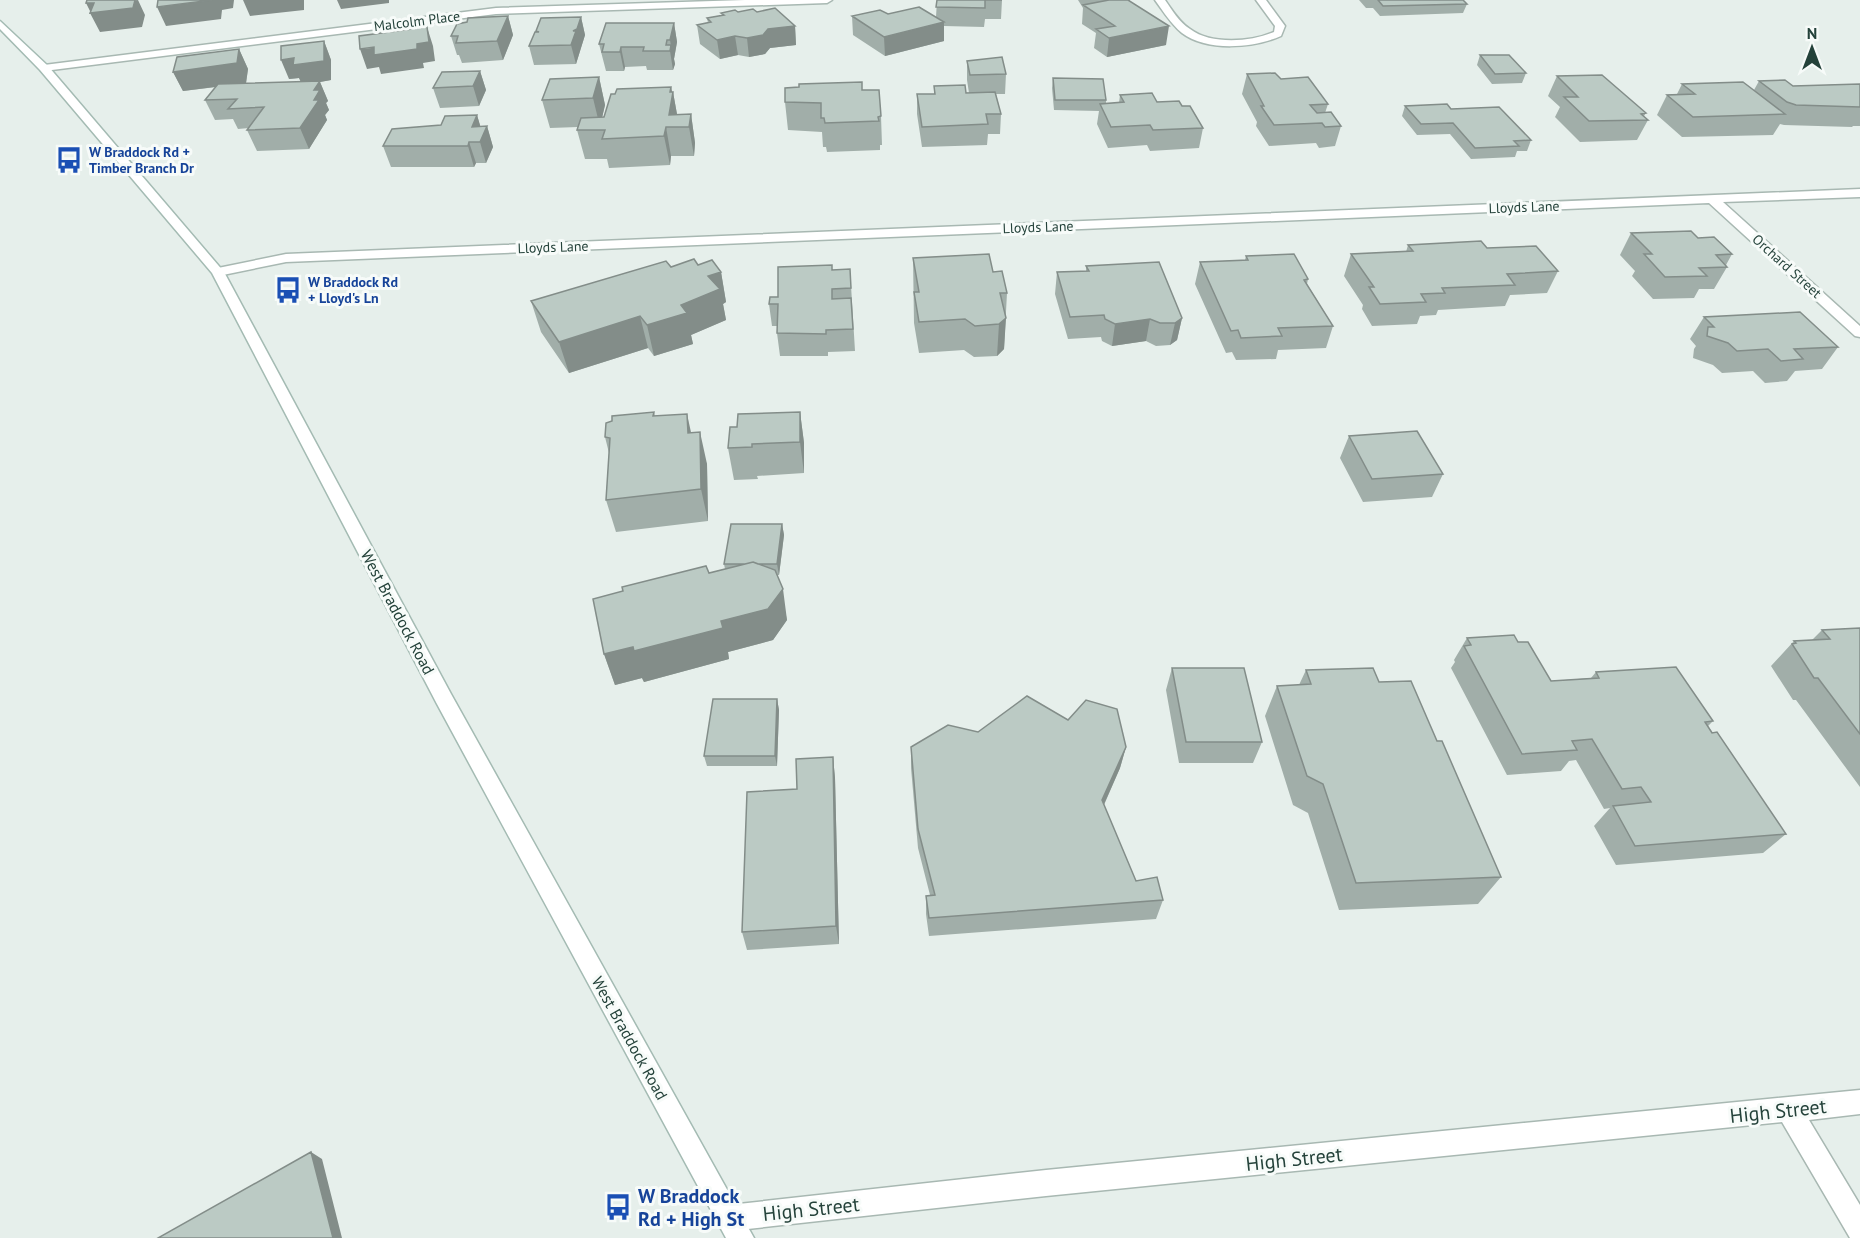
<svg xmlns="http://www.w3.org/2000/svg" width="1860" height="1238" font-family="'PT Sans',sans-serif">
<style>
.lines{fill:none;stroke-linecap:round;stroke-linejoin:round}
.minor-casing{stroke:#a8b8b2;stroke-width:3}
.secondary-casing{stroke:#a4bbb3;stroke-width:3}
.minor{fill:#fff;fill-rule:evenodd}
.secondary{fill:#fff;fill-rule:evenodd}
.wall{fill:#a1aea9}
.shaded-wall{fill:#838d89}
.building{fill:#bbcac4;stroke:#838d89;stroke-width:1.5}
.labels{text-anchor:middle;stroke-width:6;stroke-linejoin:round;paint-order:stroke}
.far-street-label{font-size:14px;fill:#24423a;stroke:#f7fbf9}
.far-transit-label{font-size:14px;font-weight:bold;fill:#164399;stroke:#f7fbf9;text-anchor:start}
.street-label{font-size:16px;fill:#24423a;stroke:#f7fbf9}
.near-street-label{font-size:20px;fill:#24423a;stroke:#f7fbf9}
.near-transit-label{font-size:20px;font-weight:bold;fill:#164399;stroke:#f7fbf9;text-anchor:start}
</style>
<rect width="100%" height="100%" fill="#e6efeb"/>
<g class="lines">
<defs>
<path id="minor" d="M745 0H832L827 3 496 14 44 71 39 68 44 65 496 8Z
M1155 0H1165C1172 10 1179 22 1190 29 1211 45 1251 42 1274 32L1275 26 1256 0H1266L1285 26 1281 36C1254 48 1207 52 1182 33 1171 24 1163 11 1155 0Z
M1860 189V197L1723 202 1860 326V337L1855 336 1709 203 286 262 218 276 212 272 218 268 286 254Z
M1860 1090V1114L1809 1120 1860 1205V1238H1850L1782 1122 1046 1196 729 1231 720 1227 716 1218 720 1209 729 1205 1046 1170Z"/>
<path id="secondary" d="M0 21 48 66 224 272 451 694 754 1238H726L437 704 212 273 40 70 0 29Z"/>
</defs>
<use href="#minor" class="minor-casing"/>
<use href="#secondary" class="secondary-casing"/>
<use href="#minor" class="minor"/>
<use href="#secondary" class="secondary"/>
</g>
<path class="wall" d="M937 0H1002L1001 19H985L984 27 944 26V41L885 56 853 35 852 16 888 14 936 17Z
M1078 0H1130V1L1166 45 1107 57 1094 48 1096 33 1082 24 1083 8Z
M1359 0H1464V1L1467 4 1463 13 1380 16 1373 8H1366Z
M757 12 795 26 796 45 770 48 765 54 749 57 738 55 720 59 700 44 697 25 708 23 707 18 722 16 721 13Z
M508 16 513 35 503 60 462 63 459 55H457L451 36Z
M581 17 585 35 576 64 534 65 529 46 536 32V31Z
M674 23 677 42 674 59 675 64 673 70H647L646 66 625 67 624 71H606L599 44Z
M324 41 331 60V80L320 82 328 101 326 103 329 110 325 115 327 120 309 149 257 151 247 130 249 128 238 129 233 119 215 120 205 100 216 87 183 91 173 72 239 49 248 69 246 83 238 84 301 82 299 78 289 79Z
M1480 55 1526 73 1522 83 1492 84 1477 65Z
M967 61 1006 74 1005 94H996L1001 114 1000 134H988L987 145 922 147 917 114V94H934V86L969 93 967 80Z
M480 71 486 90 479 106 440 108 433 88Z
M1247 74 1281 79 1328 104 1325 113 1341 126 1335 146 1319 148 1316 143 1269 146 1256 126 1257 122 1242 94Z
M1557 76 1646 113 1644 116 1648 120 1637 140 1580 142 1555 117 1560 107 1548 96Z
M599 77 605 105 602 117 673 92 677 114H691L695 143 694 156H671L670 165 609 168 607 159H585L577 130 578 127 550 128 542 100Z
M1053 78 1106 100V103H1119L1120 95 1182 106 1203 128 1199 148 1150 151 1147 145 1108 148 1097 124 1099 111 1054 110 1052 88Z
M1759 81 1793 86 1860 84V126H1853L1852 127 1784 125 1780 124 1773 135 1682 137 1657 115 1667 95 1677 94 1682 84 1754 90Z
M862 90 881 116 882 145H880V150L827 152 826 147H823L822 132 788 130 785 102Z
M1405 106 1451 109 1531 140 1527 151H1517L1515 157 1471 159 1450 134 1417 135 1402 116Z
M477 115 480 126H487L493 147 486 163H476L474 167H391L383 146 441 125Z
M1631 233 1698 238 1732 254 1726 265 1727 267 1714 289H1699L1694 298 1653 299 1632 276 1635 271 1620 255Z
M1408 245 1487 248 1558 271 1547 293 1510 295 1505 306 1438 310 1436 315 1420 316 1417 324 1372 326 1362 309 1363 305 1344 276 1351 254 1406 252Z
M1246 256 1308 279 1307 284 1333 326 1326 348 1278 350 1276 359 1236 360 1232 352 1226 353 1195 284 1200 262 1245 260Z
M913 258 993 272 1007 293 1004 349 997 356 974 357 964 350 919 353 914 323Z
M698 265 721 272 726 302 723 304 726 320 691 335 693 344 654 356 648 348 569 373 541 332 531 301 671 267Z
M1086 266 1182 318 1177 340 1170 345 1156 346 1146 341 1112 346 1102 341 1101 337 1068 339 1055 294 1057 272 1086 271Z
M850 269 855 351 828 352V356H780L777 333V326H772L769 304 778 297 832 270Z
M1704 317 1838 347 1822 369 1795 371 1787 381 1765 383 1753 371 1722 373 1713 365 1693 358 1694 349 1696 346 1690 339Z
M654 412 655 416 691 433 707 464 708 521 616 532 606 500 609 453 605 437Z
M800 412 804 443V473L757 476 758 479 734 480 728 448 737 427Z
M1349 436 1443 474 1432 497 1363 502 1340 458Z
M782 524 784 535 779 575H777L787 620 773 640 728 652 729 659 644 682 642 678 615 685 604 654 709 573 725 569 724 564Z
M1860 628V787L1796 700H1793L1771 666 1794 641 1812 640 1822 630Z
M1467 638 1518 642 1551 681 1591 678 1596 672 1713 721 1708 726 1786 834 1763 853 1616 865 1594 826 1610 808 1604 809 1576 760 1569 761 1561 771 1507 775 1451 668 1455 662 1454 660Z
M1172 668 1262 742 1253 763H1179L1166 690Z
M1306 670 1379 682 1437 741 1501 877 1478 904 1339 910 1308 813 1293 805 1265 716 1277 686 1299 685Z
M777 699 779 710 777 766H707L704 756Z
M1068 720 1126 747 1120 768 1104 805 1136 881 1163 900 1156 919 929 936 926 914V896L930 895 918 848 911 768V747L978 732Z
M833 757 835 778 839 944 747 950 742 932 797 789Z"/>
<path class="shaded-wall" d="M138 0 145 15 142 27 100 32 90 13H91L86 3Z
M212 0H234L233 8 222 10 221 19 166 26 157 7Z
M243 0H304V10L250 16Z
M337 0H389V3L341 9Z
M508 16 513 35 503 60 497 41Z
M581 17 585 35 576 64 571 45 573 31Z
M944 22V41L885 56 884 37Z
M674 23 677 42 674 59 675 64 673 70 670 51 671 46 670 40Z
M795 26 796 45 770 48 765 54 749 57 747 38 768 29Z
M1169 26 1166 45 1107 57 1109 38Z
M427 27 433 46 435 61 423 63 424 68 381 74 379 67 367 69 360 49 417 44Z
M735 36 738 55 720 59 717 40Z
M324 41 331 60V80L320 82 328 101 326 103 329 110 325 115 327 120 309 149 300 128 302 84 299 78 289 79 281 60Z
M621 47 625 67 624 71 620 52Z
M239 49 248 69 246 83 183 91 173 72Z
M480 71 486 90 479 106 473 86Z
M599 77 605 105 600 127 593 98Z
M671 87 673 95V92L678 120 669 115Z
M691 114 695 143 694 156 689 127Z
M477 115 483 135 487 126 493 147 486 163 480 142 472 127Z
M666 127 671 156 670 165 664 136Z
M469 142 476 163 474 167 468 146Z
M721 272 726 302 723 304 726 320 691 335 693 344 654 356 647 325 681 305 708 276Z
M640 316 648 348 569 373 559 342Z
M1006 318 1004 349 997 356 999 324Z
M1182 318 1177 340 1170 345 1175 323Z
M1150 319 1146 341 1112 346 1115 324Z
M800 412 804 443V473L800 442Z
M687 414 694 446 688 433Z
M700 432 707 464 708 521 701 489Z
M782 524 784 535 779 575 777 564Z
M783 589 787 620 773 640 728 652 729 659 644 682 642 678 615 685 604 654 721 621Z
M777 699 779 710 777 766 775 756Z
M1126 747 1120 768 1097 820 1102 800Z
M833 757 835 778 839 944 836 926Z
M311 1152 322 1159 342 1238H333Z"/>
<path class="building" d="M87 0H135L133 8 90 13 94 3H86Z
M158 0H212L157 7Z
M937 0H1002H985V8L936 7Z
M1109 0H1128L1169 26 1109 38 1096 29 1115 26 1083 5Z
M1378 0H1463L1467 4 1383 6Z
M919 7 944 22 884 37 852 16 880 10 888 14Z
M775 8 795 26 768 29 763 35 747 38 735 36 717 40 697 25 711 22 707 18 724 15 721 13 735 10 738 12 753 9 757 12Z
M508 16 497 41 456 43 458 36H451L457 24 467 22 468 18Z
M581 17 577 29 573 31H576L571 45 529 46 535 32H539L536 31 541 18Z
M606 23H674L670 40H667L666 45H671L670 51H643L644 47H621L620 52H602L604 44H599Z
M427 27 429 42 417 44V49L374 55V47L360 49 359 36Z
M324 41V61L293 65 294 58 281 60V46Z
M239 49 237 63 173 72 177 57Z
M1480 55H1509L1526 73 1495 74Z
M1002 57 1006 74 970 75 967 61Z
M480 71 473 86 433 88 442 72Z
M1275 73 1281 79 1308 77 1328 104 1310 105 1317 113 1331 112 1341 126 1325 127 1322 123 1274 125 1261 106H1264L1247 74Z
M1602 75 1646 113 1641 114 1648 120 1589 121 1564 97H1578L1557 76Z
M599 77 593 98 542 100 550 79Z
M1053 78 1103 79 1106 100H1055Z
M1785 80 1793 86 1860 84V107L1796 105 1787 102 1759 81Z
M320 81 314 90H320L314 100H319L300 128 247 130 264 107 228 109 237 99 205 100 218 84Z
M862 82V90H879L881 116 878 117 879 121 825 123 824 118H821V103L785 102V88L799 87V84Z
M1743 82 1785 114 1693 117 1667 95 1695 94 1682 84Z
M965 85 966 93 995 92 1001 114H986L988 124 922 127 917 94H935L934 86Z
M671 87 670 92H673L669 115 691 114 689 127H666L664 136 602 139 605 130H577L581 118 604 117 611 94H615L617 89Z
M1152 93 1157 102 1179 101 1182 106H1190L1203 128 1153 130 1150 125 1111 127 1100 104 1124 102 1120 95Z
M1447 104 1451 109 1499 107 1531 140 1514 141 1519 146 1475 148 1453 123 1421 124 1405 106Z
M477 115 472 127 487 126 480 142H469L468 146H383L392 129 441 125 445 116Z
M1691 231 1698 238 1714 237 1732 254 1716 255 1727 267 1699 268 1707 276 1665 277 1644 254H1652L1631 233Z
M1481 241 1487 248 1536 246 1558 271 1507 274 1515 285 1442 288 1445 293 1421 294 1426 302 1380 304 1369 287H1374L1351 254 1413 251 1408 245Z
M989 254 993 272 1002 271 1007 293H1000L1006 318 999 324 975 326 965 319 919 322 914 292H919L913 258Z
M1294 254 1308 279 1304 280 1333 326 1278 328 1282 336 1241 338 1238 330 1231 331 1200 262 1248 260 1246 256Z
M694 259 698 265 712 260 721 272 708 276 720 289 681 305 687 313 647 325 640 316 559 342 531 301 666 261 671 267Z
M1159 262 1182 318 1175 323H1160L1150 319 1115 324 1105 319 1104 315 1070 317 1057 272 1089 271 1086 266Z
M832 265V270L850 269 851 288 832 289V299L851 298 853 329 826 330V334L777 333 778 304H769L770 297H778V267Z
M1800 312 1838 347 1794 349 1803 359 1781 361 1768 349 1737 351 1728 343 1707 336 1708 327H1714L1704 317Z
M654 412 653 416 687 414 688 433 700 432 701 489 606 500 610 438 605 437 606 423 612 421V416Z
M800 412V442L752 444V447L728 448 730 427H737L738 414Z
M1417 431 1443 474 1372 479 1349 436Z
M731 524H782L777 564H758L753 562 745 564H724Z
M753 562 775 570 783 589 768 609 721 621 723 628 634 651 633 647 604 654 593 599 623 591 622 587 706 566 709 573Z
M1860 628V734L1818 678H1814L1792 644 1796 643 1794 641 1830 639 1822 630Z
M1514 635 1518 642H1528L1551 681 1599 678 1596 672 1676 667 1713 721 1705 722 1712 733 1717 732 1786 834 1635 846 1613 806 1651 802 1641 787 1622 789 1592 739 1572 741 1577 750 1522 754 1464 646 1471 645 1467 638Z
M1172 668H1244L1262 742H1186Z
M1373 668 1379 682 1411 681 1437 741H1442L1501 877 1356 883 1323 784 1307 776 1277 686 1311 684 1306 670Z
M1027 696 1068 720 1086 700 1117 709 1126 747 1102 800 1136 881 1157 877 1163 900 929 918 926 896 935 895 918 829 911 747 948 725 978 732Z
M713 699H777L775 756H704Z
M833 757 836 926 742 932 747 792 797 789 796 759Z
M311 1152 333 1238H158Z"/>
<defs>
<symbol id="bus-bare" viewBox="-9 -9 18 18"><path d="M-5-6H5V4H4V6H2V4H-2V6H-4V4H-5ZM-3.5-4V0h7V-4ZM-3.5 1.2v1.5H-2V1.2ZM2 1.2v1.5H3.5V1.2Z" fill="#1a4fb4" stroke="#f7fbf9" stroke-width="2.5" paint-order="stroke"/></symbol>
</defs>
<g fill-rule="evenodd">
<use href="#bus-bare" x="50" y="141" width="38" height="38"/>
<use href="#bus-bare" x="269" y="271" width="38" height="38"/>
<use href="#bus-bare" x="599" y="1188" width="38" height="38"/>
</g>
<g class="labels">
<g class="far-street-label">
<text transform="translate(417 21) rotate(-7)" y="5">Malcolm Place</text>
<text transform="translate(1524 207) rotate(-2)" y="5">Lloyds Lane</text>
<text transform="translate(1038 227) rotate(-2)" y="5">Lloyds Lane</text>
<text transform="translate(553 247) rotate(-2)" y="5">Lloyds Lane</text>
<text transform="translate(1787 266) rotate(42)" y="5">Orchard Street</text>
</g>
<g class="far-transit-label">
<text x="89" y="157">W Braddock Rd +<tspan x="89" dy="16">Timber Branch Dr</tspan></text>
<text x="308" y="287">W Braddock Rd<tspan x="308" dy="16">+ Lloyd's Ln</tspan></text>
</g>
<g class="street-label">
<text transform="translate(398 612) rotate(62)" y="6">West Braddock Road</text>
<text transform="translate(630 1038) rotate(61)" y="6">West Braddock Road</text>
</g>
<g class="near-street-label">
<text transform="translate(1778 1111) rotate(-6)" y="7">High Street</text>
<text transform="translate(1294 1159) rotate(-6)" y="7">High Street</text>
<text transform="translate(811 1209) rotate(-6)" y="7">High Street</text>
</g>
<g class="near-transit-label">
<text x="638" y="1203">W Braddock<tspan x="638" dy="23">Rd + High St</tspan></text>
</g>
</g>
<g transform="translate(1812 48)" stroke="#f7fbf9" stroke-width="4.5" paint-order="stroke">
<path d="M0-4.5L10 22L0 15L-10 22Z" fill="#24423a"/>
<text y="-9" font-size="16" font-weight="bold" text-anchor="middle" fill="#24423a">N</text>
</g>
</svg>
